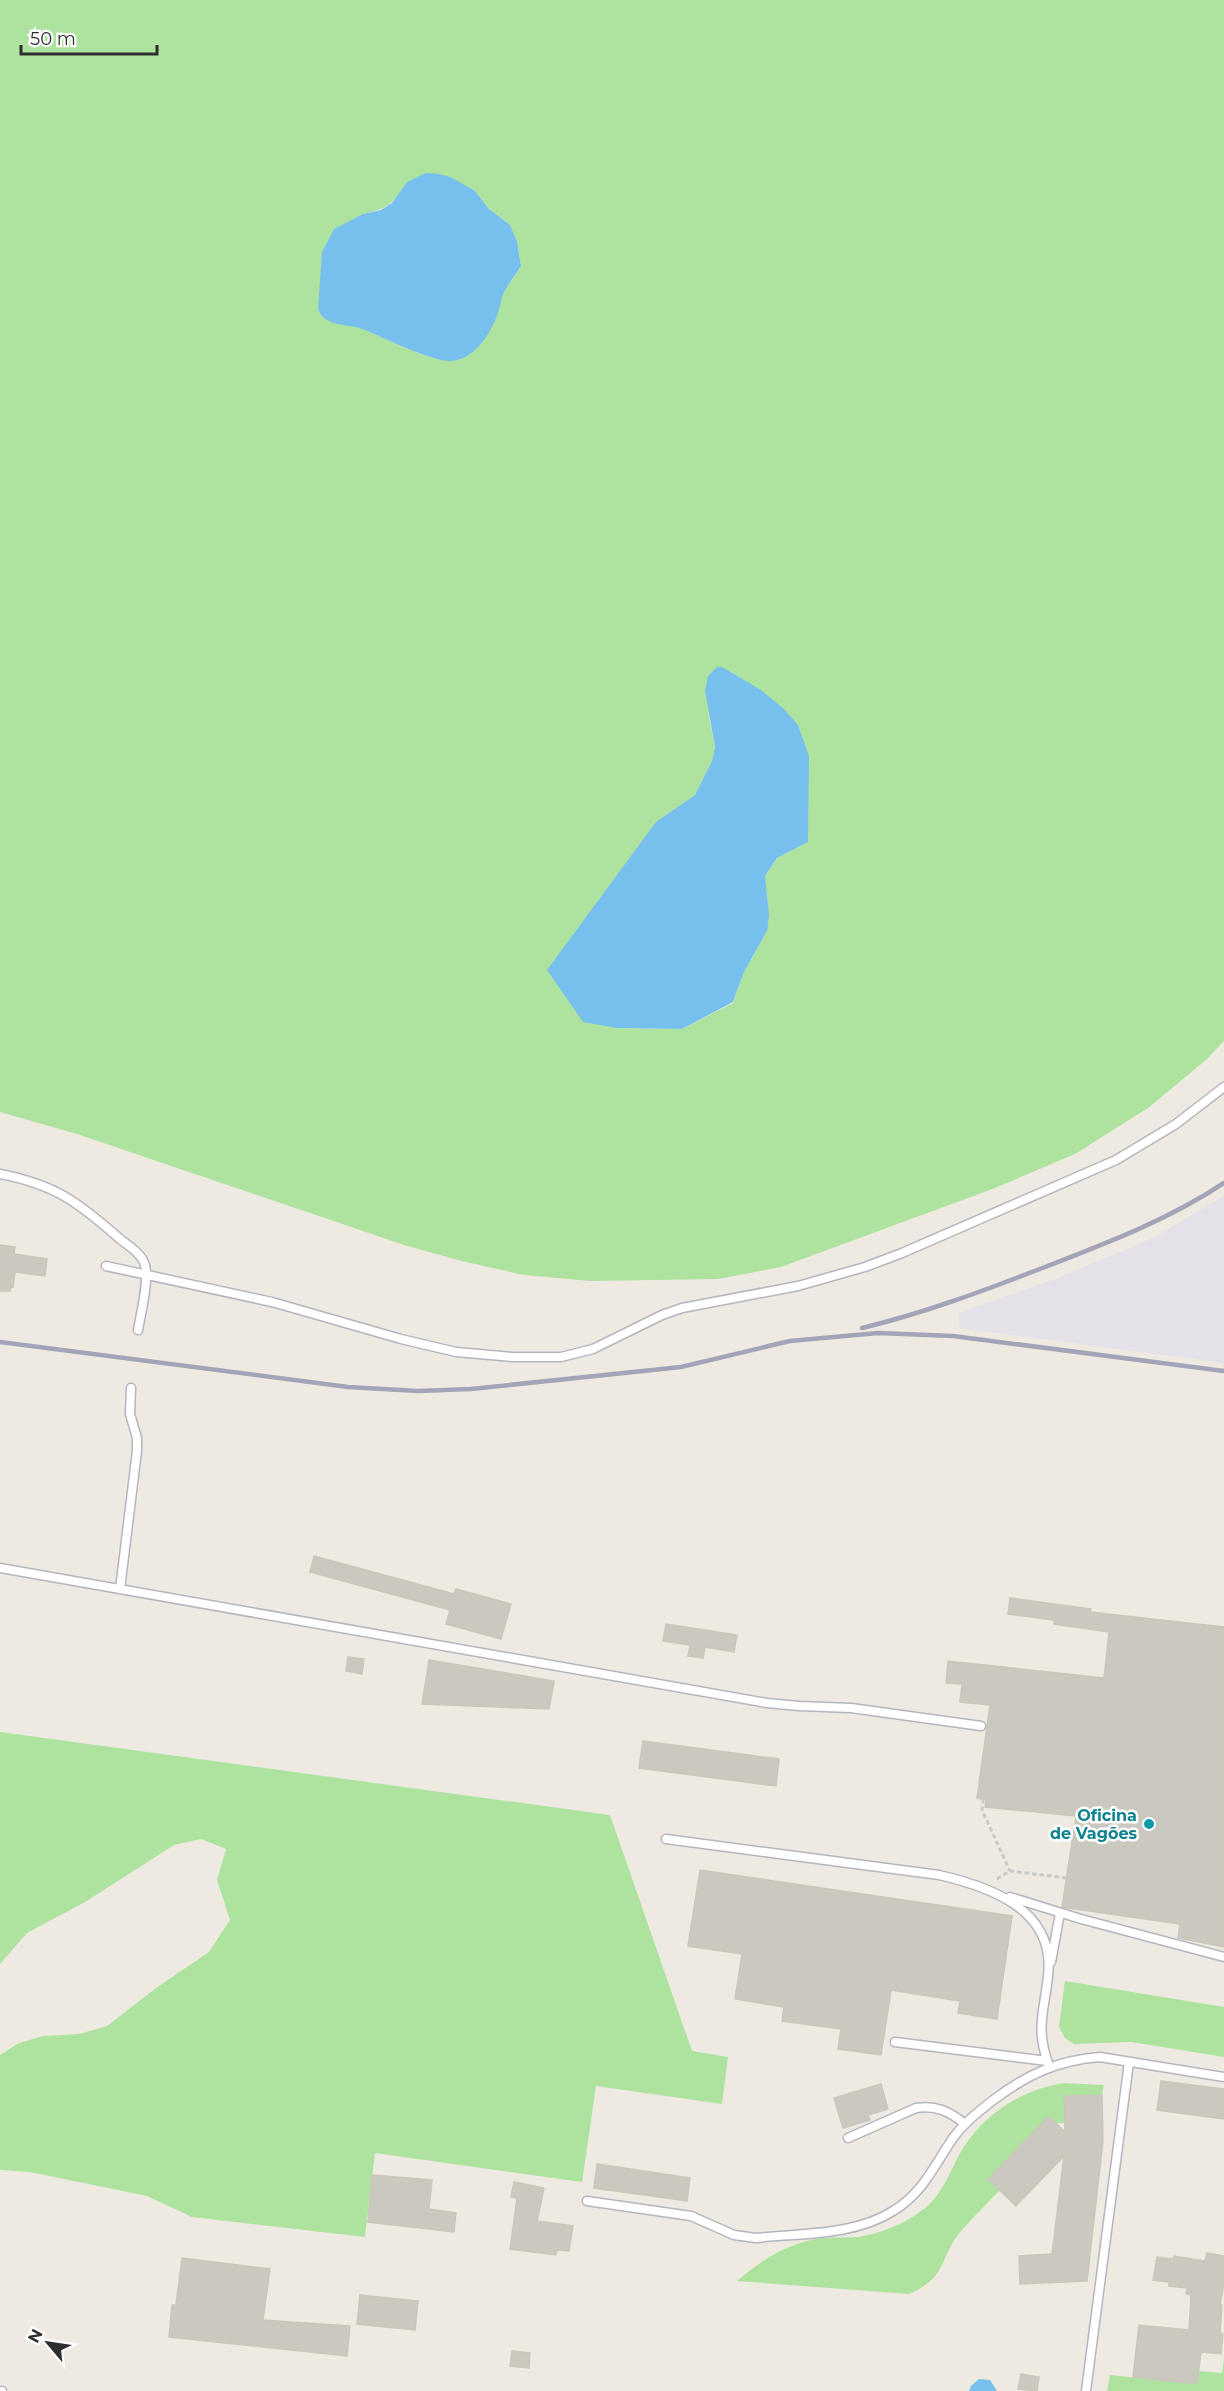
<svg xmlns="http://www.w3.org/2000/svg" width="1224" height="2391" font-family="Montserrat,sans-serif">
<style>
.industrial{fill:#e4e1e8}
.green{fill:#aee39f;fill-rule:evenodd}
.water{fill:#77c0ee}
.building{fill:#cac8bf;stroke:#cac7ba;stroke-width:1.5}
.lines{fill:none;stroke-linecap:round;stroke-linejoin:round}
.service-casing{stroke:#b4b5c0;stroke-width:11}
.path{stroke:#c9c9c9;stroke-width:3;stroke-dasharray:4.5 3;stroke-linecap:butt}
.service{stroke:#fff;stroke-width:8}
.rail{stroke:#a3a4b7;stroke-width:4.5}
.culture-dot{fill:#0f9aa8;stroke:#fff;stroke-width:2}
.labels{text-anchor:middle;stroke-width:5;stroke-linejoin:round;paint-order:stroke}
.culture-label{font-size:16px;font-weight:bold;fill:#0d838f;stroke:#fff;text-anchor:end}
</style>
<rect width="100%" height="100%" fill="#eeeae1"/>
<path class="industrial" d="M1224 1196V1363L960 1328 958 1313 1053 1280 1153 1238Z"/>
<path class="green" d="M0 0H1224V1041L1206 1060 1148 1108 1075 1154 995 1188 781 1267 718 1279 590 1281 524 1275 466 1262 407 1246 77 1134 0 1112ZM407 182 474 190 489 209 510 225 517 241 521 266C515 276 506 287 501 297 495 314 492 334 478 347 473 352 456 359 449 360 433 363 383 337 366 330 352 324 324 324 318 309L363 214C390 208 392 204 407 182ZM708 711 807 812 808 842 777 858 765 876 767 931 744 972 733 1003 682 1029 617 1028 656 822 695 795 712 761 715 747Z
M0 1732 610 1815 692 2051 728 2057 722 2104 596 2086 582 2182 375 2153 365 2237 192 2217 147 2196 30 2172 0 2170V2055L19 2043 43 2036 79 2034 107 2026 156 1988 209 1952 230 1920 217 1880 226 1849 201 1839 174 1845 85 1902 27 1933 0 1964Z
M1065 1981 1224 2007V2057L1131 2042 1074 2044 1065 2038 1059 2027Z
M1064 2083 1104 2085 1102 2095 1064 2096V2123H1056L989 2179 1000 2190C987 2204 973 2217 961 2231 939 2257 948 2278 909 2294L737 2281C761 2260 788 2243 821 2238 833 2237 846 2238 858 2237 879 2234 904 2224 921 2211 941 2197 948 2176 959 2155 981 2115 1020 2090 1064 2083Z
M1224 2358V2391H1107L1110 2375 1197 2384 1199 2371 1222 2373Z"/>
<path class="water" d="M426 173 439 174 450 177 474 190 489 209 510 225 517 241 521 266C515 276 506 286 502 297 501 299 501 304 500 306 494 329 477 359 451 361 435 363 382 337 365 330 349 323 325 328 318 309L322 252 334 229 363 214 381 210 392 203 407 182Z
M717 667H722L761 690 784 709 798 725 809 756 808 842 777 858 765 876 769 915 767 931 744 972 733 1002 682 1029 617 1028 583 1022 547 970 656 822 695 795 712 761 715 747 705 691 708 676Z
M979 2379 990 2380 997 2391H969L971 2386Z"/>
<path class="building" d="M0 1245 15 1247 14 1254 47 1259 45 1276 15 1272 13 1287 11 1286 10 1291H0Z
M314 1556 454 1594 456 1589 511 1604 501 1639 446 1624 450 1610 310 1572Z
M1010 1598 1091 1609 1090 1612 1224 1627V1947L1178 1938 1180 1924 1062 1907 1076 1816 985 1807 986 1800 977 1798 990 1705 960 1702 962 1684 946 1683 948 1661 1104 1678 1109 1632 1054 1624V1620L1008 1614Z
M666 1624 737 1635 734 1652 705 1647 703 1658 688 1656 690 1645 663 1641Z
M348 1657 364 1659 362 1674 346 1671Z
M429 1660 554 1681 549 1709 422 1704Z
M643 1741 779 1759 776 1786 639 1768Z
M700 1870 1012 1916 997 2019 958 2013 960 2001 891 1990 881 2055 838 2049 841 2029 782 2021 784 2007 735 1999 742 1954 688 1946Z
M1161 2081 1224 2089V2119L1157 2110Z
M881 2084 888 2109 868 2115 870 2120 843 2128 834 2098Z
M1102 2095 1103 2141 1087 2281 1020 2284 1019 2256 1052 2254 1064 2156 1016 2206 988 2179 1049 2116 1065 2132 1064 2096Z
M597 2164 690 2178 687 2201 594 2188Z
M372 2175 432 2180 429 2209 456 2213 454 2232 368 2222Z
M514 2182 544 2188 537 2221 573 2226 569 2251 557 2250 556 2255 510 2249 517 2198 511 2197Z
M1207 2253 1224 2256V2283L1220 2305H1222L1220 2333 1223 2334 1221 2354 1201 2352 1197 2384 1133 2377 1139 2325 1189 2330 1191 2295 1186 2294 1187 2288 1169 2286V2282L1153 2280 1157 2257 1173 2259 1174 2256 1205 2261Z
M182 2258 270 2269 263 2320 350 2326 347 2356 169 2337 172 2305H176Z
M360 2295 418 2301 415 2330 357 2324Z
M512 2351 530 2353 529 2368 510 2366Z
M1021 2374 1039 2377 1037 2391 1018 2389Z"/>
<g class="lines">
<defs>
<path id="service" d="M0 1174C56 1185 78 1202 120 1239 129 1246 142 1254 145 1265 149 1281 141 1313 138 1330
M106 1266 272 1302 401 1339 456 1352 512 1357H561L593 1349 662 1315 682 1308 798 1286 865 1267 902 1253 1116 1160 1176 1124 1224 1087
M0 1568 767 1703 799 1706 851 1708 981 1726
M120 1589 137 1451V1438L130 1414 131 1388
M666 1839 939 1875C991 1887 1056 1910 1048 1976 1044 2014 1035 2027 1049 2066
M1010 1897 1081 1919 1224 1957
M1051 1962 1060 1913
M895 2042 1047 2061
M848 2138 916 2108C936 2105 949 2111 965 2124
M587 2201 691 2216 734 2235 756 2238C800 2233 854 2236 893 2211 923 2193 934 2166 953 2138 964 2123 978 2112 992 2101 1026 2075 1058 2060 1100 2057L1224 2077
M0 2391H2
M1086 2391 1129 2062"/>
</defs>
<use href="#service" class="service-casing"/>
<path class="path" d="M983 1799 982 1810 1010 1871
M997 1879 1010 1871 1067 1878"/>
<use href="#service" class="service"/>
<path class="rail" d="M862 1328C925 1313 985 1290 1045 1267 1107 1243 1168 1220 1224 1183
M0 1342 348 1387 418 1391 471 1389 681 1367 790 1341 878 1333 953 1336 1224 1371"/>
</g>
<circle class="culture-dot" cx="1149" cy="1824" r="6"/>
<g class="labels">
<g class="culture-label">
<text x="1137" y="1821">Oficina<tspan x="1137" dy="18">de Vagões</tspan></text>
</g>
</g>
<g transform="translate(48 2343) rotate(299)" stroke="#ffffff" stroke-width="4.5" paint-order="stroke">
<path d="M0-4.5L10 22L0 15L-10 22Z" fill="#2e2e2e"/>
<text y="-9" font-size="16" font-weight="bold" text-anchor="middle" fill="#2e2e2e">N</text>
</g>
<path d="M21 45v9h136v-9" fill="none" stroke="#2e2e2e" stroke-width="3"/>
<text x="30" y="45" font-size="18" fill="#2e2e2e" stroke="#ffffff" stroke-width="4.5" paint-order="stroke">50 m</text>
</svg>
